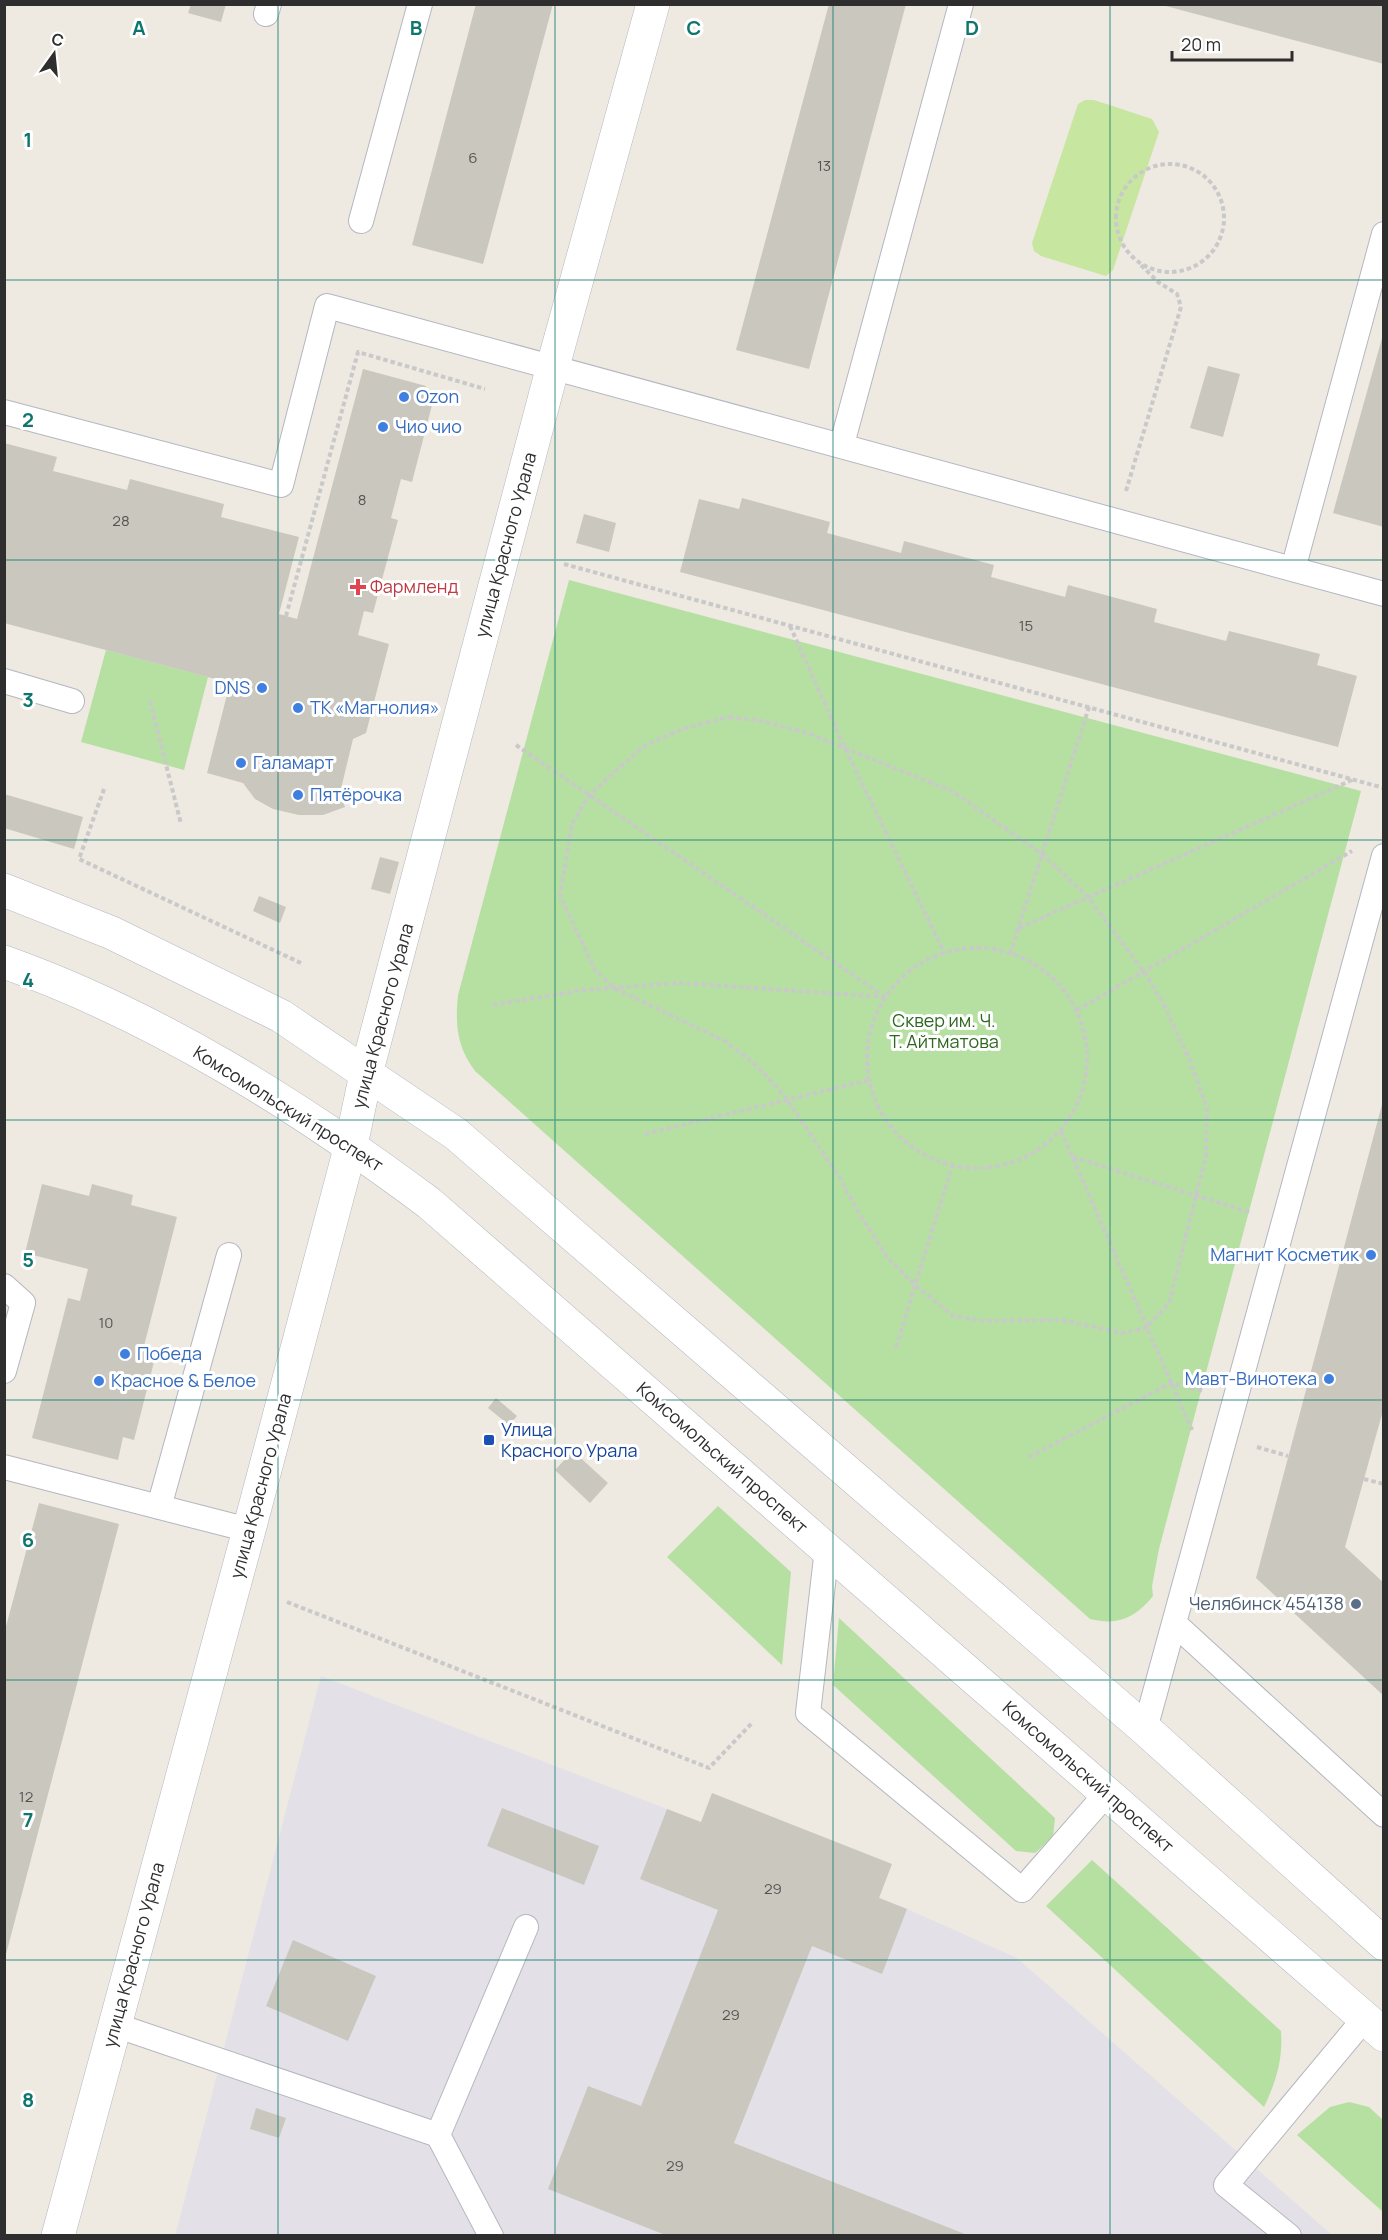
<svg xmlns="http://www.w3.org/2000/svg" width="1388" height="2240" font-family="Manrope,sans-serif">
<style>
.industrial{fill:#e3e1e7}
.green{fill:#b6e0a2}
.pitch{fill:#c7e69f}
.building{fill:#cac7bf}
.lines{fill:none;stroke-linecap:round;stroke-linejoin:round}
.service-casing{stroke:#b5b7c0;stroke-width:26}
.minor-casing{stroke:#b5b7c0;stroke-width:34}
.tertiary-casing{stroke:#b5b7c0;stroke-width:34}
.secondary-casing{stroke:#b5b7c0;stroke-width:34}
.path{stroke:#c9c9c9;stroke-width:4;stroke-dasharray:4.5 3;stroke-linecap:butt}
.service{stroke:#fff;stroke-width:24}
.minor{stroke:#fff;stroke-width:33}
.tertiary{stroke:#fff;stroke-width:33}
.secondary{stroke:#fff;stroke-width:33}
.grid{fill:none;stroke:#0f766e;stroke-width:1.5;stroke-opacity:0.55}
.shop-dot{fill:#3f7fe0;stroke:#fff;stroke-width:2}
.health-dot{fill:#e0444e;stroke:#fff;stroke-width:2}
.transit-dot{fill:#1a4fb4;stroke:#fff;stroke-width:2}
.service-dot{fill:#5c6f8a;stroke:#fff;stroke-width:2}
.labels{text-anchor:middle;stroke-width:6;stroke-linejoin:round;paint-order:stroke}
.number-label{font-size:15px;fill:#555452}
.shop-label{font-size:18px;fill:#366cbe;stroke:#fff;text-anchor:start}
.street-label{font-size:18px;fill:#2e2e2e;stroke:#fff}
.health-label{font-size:18px;fill:#be3a42;stroke:#fff;text-anchor:start}
.park-label{font-size:18px;fill:#2e6820;stroke:#fff}
.transit-label{font-size:18px;fill:#164399;stroke:#fff;text-anchor:start}
.service-label{font-size:18px;fill:#4e5e75;stroke:#fff;text-anchor:end}
.grid-label{font-size:20px;text-anchor:middle;font-weight:bold;fill:#0f766e;stroke:#fff;stroke-width:6;stroke-linejoin:round;paint-order:stroke}
</style>
<rect width="100%" height="100%" fill="#eee9e1"/>
<path class="industrial" d="M321 1676 667 1809 907 1909 1017 1958 1332 2235 175 2236Z"/>
<path class="green" d="M569 580 1361 791 1159 1549 1152 1586 1153 1596C1135 1618 1118 1626 1090 1619L475 1071C457 1047 455 1025 458 995Z
M106 650 208 677 184 770 81 742Z
M718 1506 791 1572 782 1665 667 1557Z
M839 1618 1055 1818 1053 1837 1035 1853 1016 1851 833 1685Z
M1092 1860 1281 2031C1283 2059 1276 2082 1264 2107L1046 1906Z
M1349 2102 1369 2107 1383 2120V2212L1297 2135 1330 2107Z"/>
<path class="pitch" d="M1085 100H1094L1152 119 1159 132 1113 270 1106 276 1041 256 1034 251 1032 243 1078 104Z"/>
<path class="building" d="M191 4H226L221 22 188 13Z
M476 4H553L483 264 412 245Z
M829 4H906L809 369 736 350Z
M1384 4V64L1162 5V4Z
M1384 331V527L1333 513Z
M1208 366 1240 374 1223 437 1190 428Z
M363 369 426 386 422 403 432 405 412 482 401 479 391 518 398 520 373 613 364 611 358 635 389 644 366 733 353 739 340 793 345 807 323 815H299L273 809 255 799 243 783 207 773 230 683 4 623V443L57 457 53 471 127 490 130 479 224 504 221 517 299 537 279 614 297 619Z
M742 498 830 522 827 533 901 553 904 541 994 565 991 577 1065 597 1068 585 1157 609 1154 622 1226 641 1229 631 1320 654 1317 665 1357 676 1338 747 680 572 699 499 739 509Z
M584 514 616 523 609 552 576 543Z
M4 794 83 817 74 849 4 828Z
M380 857 399 862 390 894 371 889Z
M259 896 286 907 280 923 253 911Z
M1384 1097V1407L1345 1547 1384 1583V1696L1256 1578Z
M42 1184 89 1196 92 1184 133 1195 131 1205 177 1217 144 1346 157 1350 134 1440 123 1437 118 1460 32 1438 68 1298 80 1301 88 1269 25 1253Z
M496 1398 517 1416 509 1425 488 1408Z
M573 1451 608 1483 590 1503 555 1470Z
M39 1503 119 1524 5 1958 4 1634Z
M712 1793 892 1864 879 1898 907 1909 882 1974 812 1946 734 2143 970 2236H668L548 2189 588 2086 641 2106 718 1910 640 1879 667 1809 701 1822Z
M502 1808 599 1846 584 1885 487 1846Z
M293 1940 376 1976 348 2041 266 2006Z
M256 2108 286 2118 279 2138 250 2129Z"/>
<g class="lines">
<defs>
<path id="service" d="M266 14 269 4
M361 221 420 4
M4 412 281 485 327 306 1384 594
M842 444 961 4
M1293 569 1384 234
M4 681 72 701
M4 1286 23 1303 4 1371
M4 1467 249 1530
M159 1507 229 1255
M827 1549 808 1713 1022 1890 1107 1793
M1175 1624 1384 1815
M1145 1729 1384 856
M115 2025 438 2135 491 2236
M438 2135 526 1927
M1289 2236 1226 2185 1365 2018"/>
<path id="minor" d="M58 2236 249 1530 351 1145"/>
<path id="tertiary" d="M351 1145 366 1074 553 366 653 4"/>
<path id="secondary" d="M4 890 112 933 281 1016 456 1134 1145 1729 1384 1944
M4 962C158 1017 299 1106 429 1203L1384 2035"/>
</defs>
<use href="#service" class="service-casing"/>
<use href="#minor" class="minor-casing"/>
<use href="#tertiary" class="tertiary-casing"/>
<use href="#secondary" class="secondary-casing"/>
<path class="path" d="M1116 218a54 54 0 1 1 108 0a54 54 0 1 1-108 0Z
M1126 491 1181 307 1177 294 1158 282 1140 264
M564 564 1384 788
M286 616 358 352 485 389
M790 626 844 746 944 952
M150 701 181 824
M729 717 762 721 807 733 952 791 1042 854 1088 897 1144 972 1162 1001 1190 1061 1207 1108 1206 1156 1169 1303 1146 1328 1123 1333 1062 1320 985 1321 953 1316 915 1285 887 1257 857 1210 838 1175 805 1126 783 1094 757 1066 725 1041 616 989 596 972 560 896 572 824 590 794 644 746 682 729Z
M516 745 885 997
M104 789 79 859 301 963
M1019 928 1352 780
M867 1058a110 110 0 1 1 220 0a110 110 0 1 1-220 0Z
M1010 954 1089 707
M493 1005 583 990 681 983 884 997
M1077 1010 1352 851
M1061 1131 1192 1430
M645 1134 869 1080
M1073 1157 1252 1213
M896 1347 952 1166
M1257 1447 1288 1456
M1029 1457 1171 1383 1204 1391
M1364 1479 1384 1484
M287 1602 709 1768 752 1723"/>
<use href="#service" class="service"/>
<use href="#minor" class="minor"/>
<use href="#tertiary" class="tertiary"/>
<use href="#secondary" class="secondary"/>
</g>
<path class="grid" d="M278 4V2236M555 4V2236M833 4V2236M1110 4V2236M4 280H1384M4 560H1384M4 840H1384M4 1120H1384M4 1400H1384M4 1680H1384M4 1960H1384"/>
<g class="shop-dot">
<circle cx="404" cy="397" r="6"/>
<circle cx="383" cy="427" r="6"/>
<circle cx="262" cy="688" r="6"/>
<circle cx="298" cy="708" r="6"/>
<circle cx="241" cy="763" r="6"/>
<circle cx="298" cy="795" r="6"/>
<circle cx="1371" cy="1255" r="6"/>
<circle cx="125" cy="1354" r="6"/>
<circle cx="1329" cy="1379" r="6"/>
<circle cx="99" cy="1381" r="6"/>
</g>
<path class="health-dot" d="M355 578h6v6h6v6h-6v6h-6v-6h-6v-6h6z"/>
<rect class="transit-dot" x="483" y="1434" width="12" height="12" rx="3"/>
<circle class="service-dot" cx="1356" cy="1604" r="6"/>
<g class="labels">
<g class="number-label">
<text x="473" y="163">6</text>
<text x="824" y="171">13</text>
<text x="362" y="505">8</text>
<text x="121" y="526">28</text>
<text x="1026" y="631">15</text>
<text x="106" y="1328">10</text>
<text x="26" y="1802">12</text>
<text x="773" y="1894">29</text>
<text x="731" y="2020">29</text>
<text x="675" y="2171">29</text>
</g>
<g class="shop-label">
<text x="416" y="403">Ozon</text>
<text x="395" y="433">Чио чио</text>
<text x="250" y="694" text-anchor="end">DNS</text>
<text x="310" y="714">ТК «Магнолия»</text>
<text x="253" y="769">Галамарт</text>
<text x="310" y="801">Пятёрочка</text>
<text x="1359" y="1261" text-anchor="end">Магнит Косметик</text>
<text x="137" y="1360">Победа</text>
<text x="1317" y="1385" text-anchor="end">Мавт-Винотека</text>
<text x="111" y="1387">Красное &amp; Белое</text>
</g>
<g class="street-label">
<text transform="translate(506 545) rotate(-75)" y="6">улица Красного Урала</text>
<text transform="translate(383 1016) rotate(-75)" y="6">улица Красного Урала</text>
<text transform="translate(288 1109) rotate(32)" y="6">Комсомольский проспект</text>
<text transform="translate(722 1458) rotate(41)" y="6">Комсомольский проспект</text>
<text transform="translate(261 1486) rotate(-75)" y="6">улица Красного Урала</text>
<text transform="translate(1088 1777) rotate(41)" y="6">Комсомольский проспект</text>
<text transform="translate(134 1955) rotate(-75)" y="6">улица Красного Урала</text>
</g>
<g class="health-label">
<text x="370" y="593">Фармленд</text>
</g>
<g class="park-label">
<text x="944" y="1027">Сквер им. Ч.<tspan x="944" dy="21">Т. Айтматова</tspan></text>
</g>
<g class="transit-label">
<text x="501" y="1436">Улица<tspan x="501" dy="21">Красного Урала</tspan></text>
</g>
<g class="service-label">
<text x="1344" y="1610">Челябинск 454138</text>
</g>
</g>
<g class="grid-label">
<text x="139" y="35">A</text>
<text x="416" y="35">B</text>
<text x="694" y="35">C</text>
<text x="972" y="35">D</text>
<text x="28" y="147">1</text>
<text x="28" y="427">2</text>
<text x="28" y="707">3</text>
<text x="28" y="987">4</text>
<text x="28" y="1267">5</text>
<text x="28" y="1547">6</text>
<text x="28" y="1827">7</text>
<text x="28" y="2107">8</text>
</g>
<rect width="1388" height="2240" fill="none" stroke="#2e2e2e" stroke-width="12"/>
<g transform="translate(54 54) rotate(15)" stroke="#ffffff" stroke-width="4.5" paint-order="stroke">
<path d="M0-4.5L10 22L0 15L-10 22Z" fill="#2e2e2e"/>
<text y="-9" font-size="16" font-weight="bold" text-anchor="middle" fill="#2e2e2e">С</text>
</g>
<path d="M1172 51v9h120v-9" fill="none" stroke="#2e2e2e" stroke-width="3"/>
<text x="1181" y="51" font-size="18" fill="#2e2e2e" stroke="#ffffff" stroke-width="4.5" paint-order="stroke">20 m</text>
</svg>
